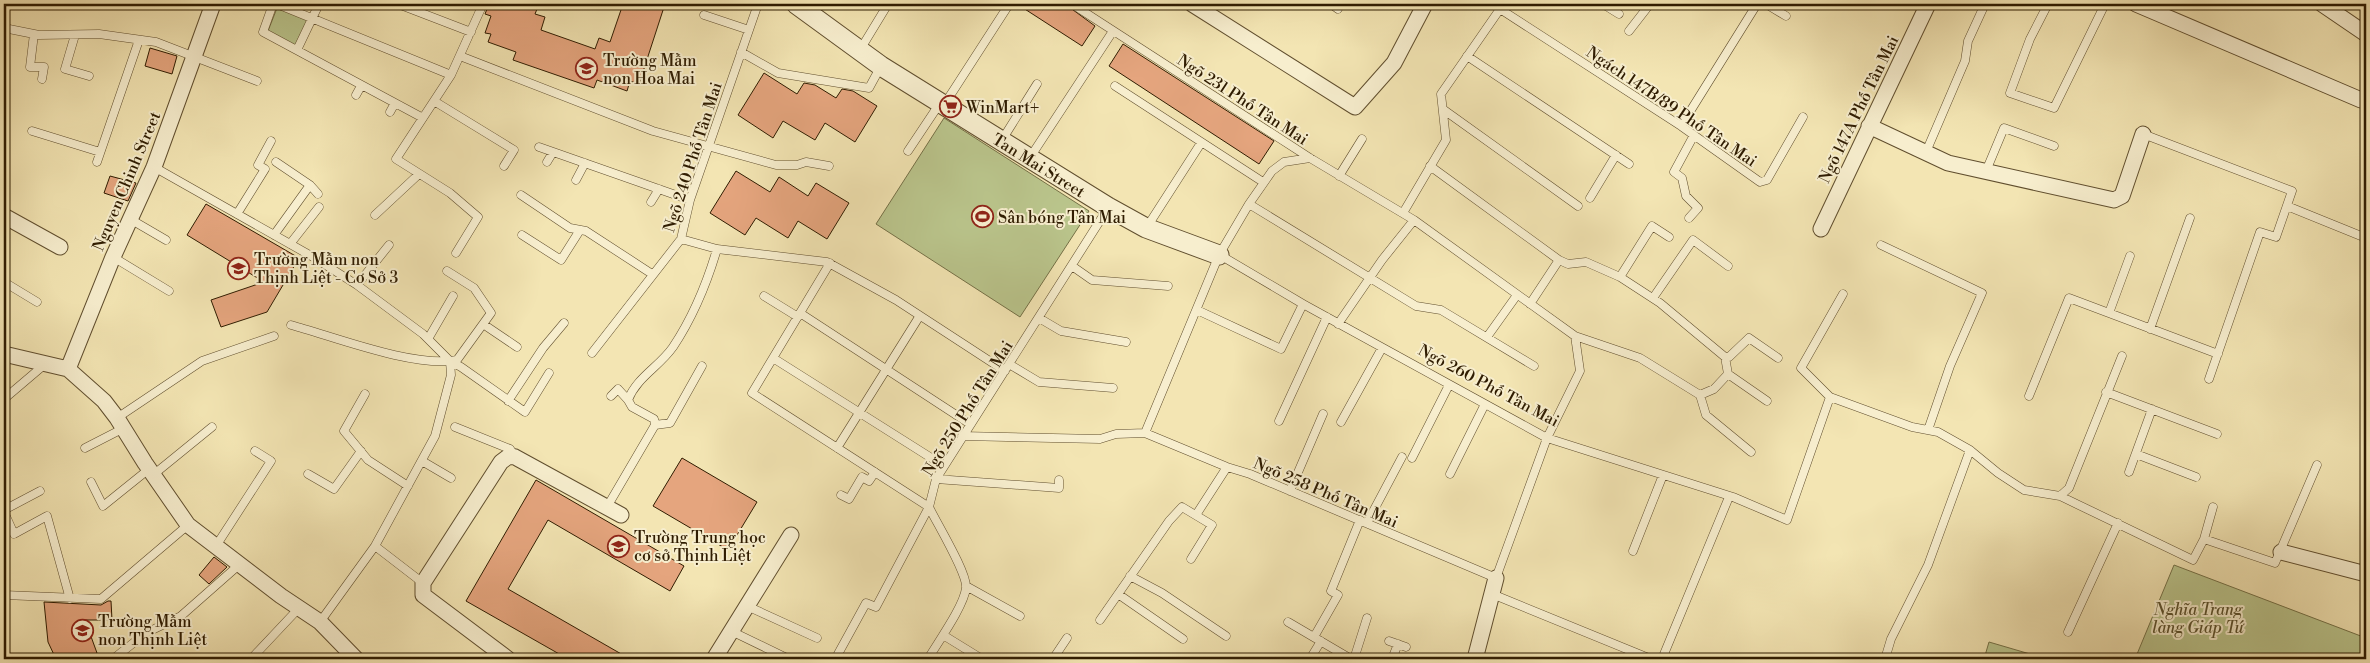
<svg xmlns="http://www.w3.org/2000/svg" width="2370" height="663" font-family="'Libre Bodoni',serif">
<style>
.green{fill:#bac58c;stroke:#747046}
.building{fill:#e5a57e;stroke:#2f1c01}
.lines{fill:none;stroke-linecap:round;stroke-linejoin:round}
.service-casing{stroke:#604e2e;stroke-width:9}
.minor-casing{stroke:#604e2e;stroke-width:17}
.tertiary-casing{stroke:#604e2e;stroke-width:21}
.service{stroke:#f7eece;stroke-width:8}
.minor{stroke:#f7eece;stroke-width:15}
.tertiary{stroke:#f7eece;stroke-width:19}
.labels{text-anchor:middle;stroke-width:4;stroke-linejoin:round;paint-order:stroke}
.poi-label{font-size:16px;fill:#2f1c01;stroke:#f7eece;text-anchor:start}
.street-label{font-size:16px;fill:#2f1c01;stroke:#f7eece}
.park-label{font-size:16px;font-style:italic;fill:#594f2b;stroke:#f7eece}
</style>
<rect width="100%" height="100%" fill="#f3e5b3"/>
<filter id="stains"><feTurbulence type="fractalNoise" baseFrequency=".004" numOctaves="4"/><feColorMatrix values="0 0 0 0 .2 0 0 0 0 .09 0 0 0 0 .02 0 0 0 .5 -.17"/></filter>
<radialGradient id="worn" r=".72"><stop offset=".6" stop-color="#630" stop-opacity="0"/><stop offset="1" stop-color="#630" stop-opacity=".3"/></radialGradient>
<path class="green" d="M277 8 308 19 296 46 268 31Z
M944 118 1089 211 1020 317 876 224Z
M2174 565 2366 638V659H2135Z
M1989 642 2047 659H1984Z"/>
<path class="building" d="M489 4H539L535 14 545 17 541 30 595 49 599 38 610 42 623 4H665L639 84 630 81 627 91 597 80 594 88 513 60 516 52 488 42 491 34 485 33 491 16 485 14Z
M1017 4H1065L1095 26 1082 46Z
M1123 44 1274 141 1259 164 1109 66Z
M150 48 177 56 172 74 145 66Z
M764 73 797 94 804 83 815 85 836 98 842 89 853 91 877 106 855 142 825 123 815 140 783 121 773 138 738 115Z
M736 171 770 192 779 177 808 196 816 183 849 203 827 239 798 221 788 238 756 218 745 235 710 213Z
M110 176 136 183 128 201 104 193Z
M206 204 299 258 267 312 221 327 211 300 264 282 187 235Z
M682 458 757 502 728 550 653 506Z
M536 480 684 566 670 591 548 520 508 589 630 659H568L466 601Z
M214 557 227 567 209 584 199 575Z
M108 601H111L112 620H85L97 653 83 659H56L48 642 44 602 101 605Z"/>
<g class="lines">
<defs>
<path id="service" d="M273 4 263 32 423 118
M277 4 451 75
M398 4 471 32
M1331 4 1338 9
M1603 4 1619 14
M1766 4 1786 16
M2048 4 2030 39 2010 93 2054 108 2105 4
M1500 9 1681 126 1760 182 1767 180 1803 117
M704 15 749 30
M4 28 39 35 99 34 156 42 257 81
M1629 31 1650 4
M34 34 30 67H44L42 79
M75 35 65 69 89 76
M297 50 319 4
M860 50 888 4
M741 52 778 73 869 88 881 66
M460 56 653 131 776 165H797L806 162 829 166
M1467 56 1629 164
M1115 86 1263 182
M356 95 361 86
M434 101 514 150 504 166
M944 105 1008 6
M1444 110 1578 206
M390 112 395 103
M1681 126 1757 4
M32 131 100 152
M2143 134 2292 191 2276 237 2260 232 2209 379
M1002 140 1037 84
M539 147 690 200
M908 151 940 103
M1926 152 1965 61 1968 41 1985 4
M1029 159 1113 31
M97 162 139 40
M276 162 310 185 318 194
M547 162 553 152
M1430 166 1559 260 1568 264 1586 262 1620 277 1660 303 1725 357 1728 374 1767 401
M154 167 313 257 357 285 423 334 450 361 451 375 435 436 375 546
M1986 171 2004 128 2054 146
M1339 176 1362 139
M576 180 585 163
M521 195 570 228 586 231 652 274
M1590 198 1616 155
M651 202 659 189
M1249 204 1416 306 1441 310 1534 366
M2287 206 2366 238
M1403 213 1446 140 1441 94 1500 9 1499 6
M237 214 265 169 258 165 271 141
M375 215 419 174
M1689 218 1698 208 1686 196 1682 178 1674 172 1694 135
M130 219 166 240
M1147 227 1201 143
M274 235 310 185
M522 235 561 260 580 230
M681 239 717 249 827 262 896 300 1005 371
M290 244 319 207
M1881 245 1982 293 1950 366 1928 430
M456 253 478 217 450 193 396 159 451 75 483 4
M1220 255 1303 304 1547 438 1733 497 1787 520 1830 397
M113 257 169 291
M830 263 752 393 929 507 876 607 866 603 838 654
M1072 266 1092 280 1168 286
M1620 277 1652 226 1669 237
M4 282 37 302
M357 285 389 245
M1843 294 1801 368 1830 397 1912 427 1938 432 1970 450 1998 473 2024 490 2060 496 2193 560 2204 539 2275 563 2317 465
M764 296 798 317
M1653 298 1693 240 1728 266
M1530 304 1559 260
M1197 310 1281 349 1303 304
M800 313 970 424
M2109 313 2130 256
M1039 318 1061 331 1126 342
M483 324 517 347
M1338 324 1382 260 1414 220
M291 325C335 337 414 368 457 360L491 313 474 288 447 271
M2150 329 2190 218
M1575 336 1640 358 1700 395 1714 389 1728 374
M1487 337 1517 295
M428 339 453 296
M592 353 681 239 690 200 758 4
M1725 357H1729L1749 338 1778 358
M773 358 944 466
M450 361 461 367 525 412 549 373
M1009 364 1039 382 1113 388
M2106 392 2217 434
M365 394 344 431 368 460 408 486
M1700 395 1706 415 1751 452
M611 396 618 389 628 400
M2029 396 2069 298 2218 354
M4 399 44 365
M508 401 543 348 564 323
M117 418 202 361 274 336
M1279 421 1327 317
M1341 422 1382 348
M655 425 670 423 702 366
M455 427 510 449 514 455
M1145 433 1219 255 1249 204 1272 171 1284 162 1310 158
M962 436 1100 439 1116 434 1145 433 1227 467 1250 474 1496 578 1547 438 1580 371 1575 336 1414 220 1310 158 1072 4
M85 448 124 428
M837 448 919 317
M2136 454 2196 477
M1412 458 1449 385
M422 461 451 478
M2129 472 2152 409
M308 474 334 489 361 451
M1450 474 1485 404
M153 475 212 427
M936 479 1059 488V480
M91 482 103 506 149 469
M1290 491 1323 414
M841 495 849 499 862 477 869 481 875 472
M2060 496 2069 488 2122 356
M607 507 655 425 654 419 632 407 628 400C637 377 659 367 673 347 693 317 707 283 717 249
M4 510 40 491
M4 512 14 534 47 516 70 599
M1196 515 1227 467
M1367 523 1402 457
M2204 539 2213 507
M216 546 271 461 255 451
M1633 551 1663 475
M1130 576 1162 593 1226 636
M966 586 1020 616
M1118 594 1183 639
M1492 594 1651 659
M4 595 101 599 188 525
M747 606 817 638
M1100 620 1169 521 1182 507 1212 525 1191 559
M320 622 375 546 423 583
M1288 622 1351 659
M731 631 789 659
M2068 632 2118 523
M943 635 982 659
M1314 637 1338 595 1331 591 1360 520
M1389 641 1406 647
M113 659 146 633 181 616 240 564
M251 659 299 608
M928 659C938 642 964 606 966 588 968 574 936 522 929 507L936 479 1108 208
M1053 659 1067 638
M1310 659 1321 641
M1354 659 1367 618
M1392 659 1398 644
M1662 659 1729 497
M1885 659 1891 639 1928 565 1970 450"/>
<path id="minor" d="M1192 4 1355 107 1394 63 1425 4
M2136 4 2361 100
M2322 4 2366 34
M1869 126 1948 163 2114 200 2122 196 2143 134
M4 216 60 247
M1821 229 1928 4
M4 354 68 369
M68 369 104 401 117 418 145 463 188 525 281 596 320 622 356 659
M68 369 113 257 154 167 213 4
M2281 552 2366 574
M508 659 423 595V583L501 462 509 456 515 457 621 515
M714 659 791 535
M1475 659 1496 578"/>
<path id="tertiary" d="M796 4 881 66 1108 207 1146 228 1219 255"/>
</defs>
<use href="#service" class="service-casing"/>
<use href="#minor" class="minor-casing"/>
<use href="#tertiary" class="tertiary-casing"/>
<use href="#service" class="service"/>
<use href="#minor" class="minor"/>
<use href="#tertiary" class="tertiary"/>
</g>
<defs>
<symbol id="school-ring" viewBox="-11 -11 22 22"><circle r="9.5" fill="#f7eece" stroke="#8f2418" stroke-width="1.5"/><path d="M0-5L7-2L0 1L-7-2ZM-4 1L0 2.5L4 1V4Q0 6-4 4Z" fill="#8f2418"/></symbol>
<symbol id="supermarket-ring" viewBox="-11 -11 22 22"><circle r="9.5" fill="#f7eece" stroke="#8f2418" stroke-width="1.5"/><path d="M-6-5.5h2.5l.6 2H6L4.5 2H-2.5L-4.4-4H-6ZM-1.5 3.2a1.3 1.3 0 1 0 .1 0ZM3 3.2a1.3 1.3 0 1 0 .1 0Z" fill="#8f2418"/></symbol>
<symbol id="stadium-ring" viewBox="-11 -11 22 22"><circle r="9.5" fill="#f7eece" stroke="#8f2418" stroke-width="1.5"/><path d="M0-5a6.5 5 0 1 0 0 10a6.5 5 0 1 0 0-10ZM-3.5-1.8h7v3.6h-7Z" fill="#8f2418"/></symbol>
</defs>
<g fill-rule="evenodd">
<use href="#school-ring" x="574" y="56" width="25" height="25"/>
<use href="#supermarket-ring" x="938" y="94" width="25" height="25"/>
<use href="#stadium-ring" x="970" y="204" width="25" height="25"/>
<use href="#school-ring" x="226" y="256" width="25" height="25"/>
<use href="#school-ring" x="606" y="534" width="25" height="25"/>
<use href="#school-ring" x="70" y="618" width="25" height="25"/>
</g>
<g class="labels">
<g class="poi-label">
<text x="603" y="66">Trường Mầm<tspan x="603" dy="18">non Hoa Mai</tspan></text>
<text x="966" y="113">WinMart+</text>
<text x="998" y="223">Sân bóng Tân Mai</text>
<text x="254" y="265">Trường Mầm non<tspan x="254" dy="18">Thịnh Liệt - Cơ Sở 3</tspan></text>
<text x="634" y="543">Trường Trung học<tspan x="634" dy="18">cơ sở Thịnh Liệt</tspan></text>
<text x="98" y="627">Trường Mầm<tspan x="98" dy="18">non Thịnh Liệt</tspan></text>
</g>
<g class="street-label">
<text transform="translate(1243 99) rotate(33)" y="6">Ngõ 231 Phố Tân Mai</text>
<text transform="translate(1672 106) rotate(34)" y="6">Ngách 147B/89 Phố Tân Mai</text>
<text transform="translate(1858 109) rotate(-64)" y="6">Ngõ 147A Phố Tân Mai</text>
<text transform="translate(692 157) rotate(-72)" y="6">Ngõ 240 Phố Tân Mai</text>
<text transform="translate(1039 165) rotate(32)" y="6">Tan Mai Street</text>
<text transform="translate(126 181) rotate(-67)" y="6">Nguyen Chinh Street</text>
<text transform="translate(1489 385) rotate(28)" y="6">Ngõ 260 Phố Tân Mai</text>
<text transform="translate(967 408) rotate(-58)" y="6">Ngõ 250 Phố Tân Mai</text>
<text transform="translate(1326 492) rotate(23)" y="6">Ngõ 258 Phố Tân Mai</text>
</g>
<g class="park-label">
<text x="2198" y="615">Nghĩa Trang<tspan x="2198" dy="18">làng Giáp Tứ</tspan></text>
</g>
</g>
<rect width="2370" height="663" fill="none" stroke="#f3e5b3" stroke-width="20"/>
<rect x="5" y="5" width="2360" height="653" fill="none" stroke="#2f1c01" stroke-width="2.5"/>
<rect x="10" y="10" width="2350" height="643" fill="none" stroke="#2f1c01"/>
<rect width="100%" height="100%" filter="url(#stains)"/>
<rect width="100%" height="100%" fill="url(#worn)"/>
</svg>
